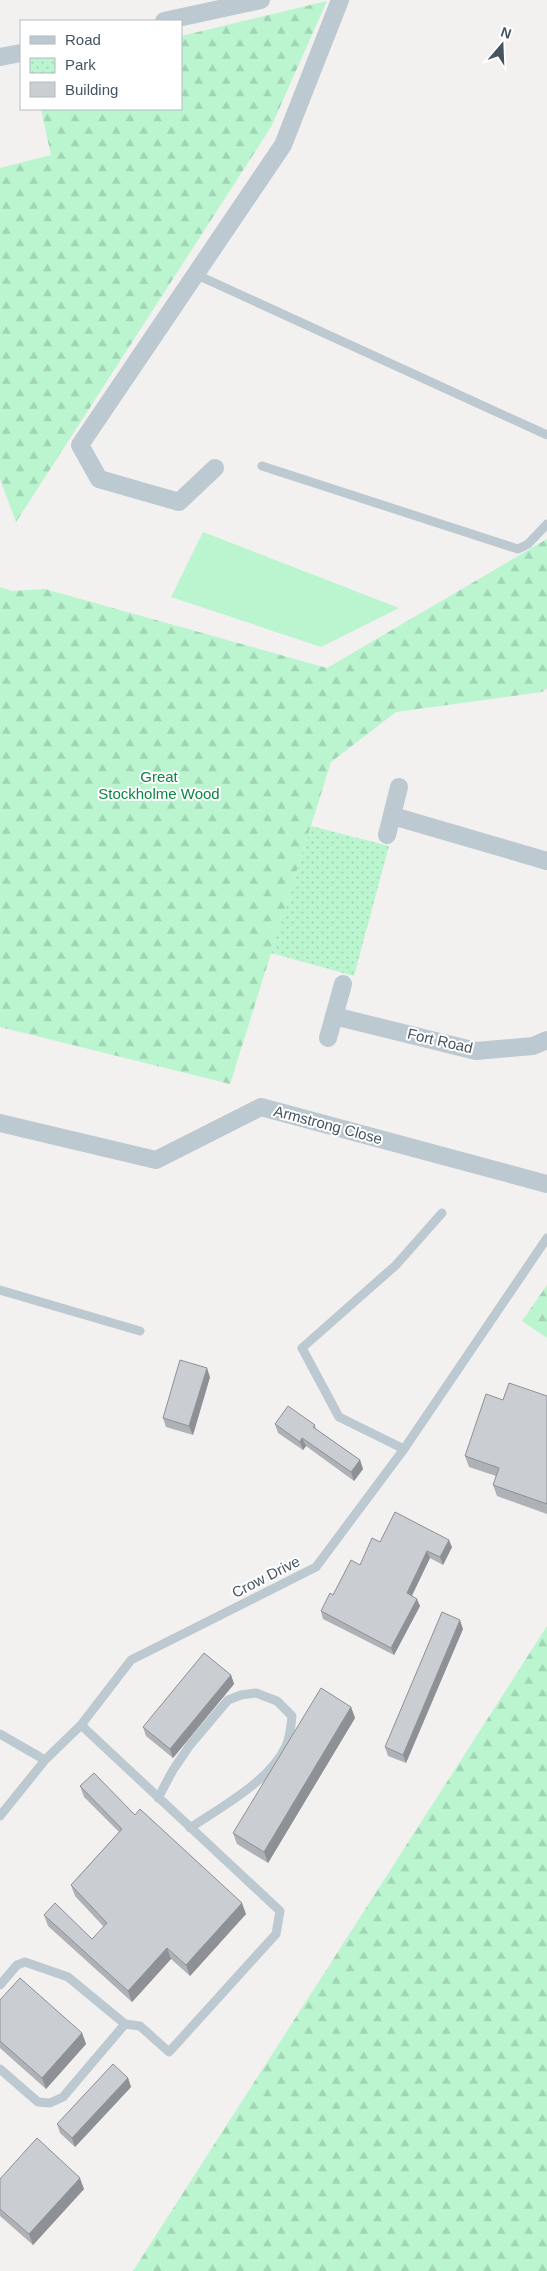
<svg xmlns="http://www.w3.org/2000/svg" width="547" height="2271" font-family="Helvetica,sans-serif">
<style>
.green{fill:#baf5cf}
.forest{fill:url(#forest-firs)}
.park{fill:url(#park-dots)}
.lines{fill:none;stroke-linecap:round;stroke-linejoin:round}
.lane{stroke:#bcc9d1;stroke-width:9}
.street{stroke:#bcc9d1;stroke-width:18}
.wall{fill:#aeb1b5}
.shaded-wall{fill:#8d9094}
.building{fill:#caced3;stroke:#8d9094}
.labels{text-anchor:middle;stroke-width:4;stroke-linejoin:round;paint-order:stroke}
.park-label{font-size:15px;fill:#0c8644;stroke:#fff}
.street-label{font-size:15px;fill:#465560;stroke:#fff}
</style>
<defs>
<pattern id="forest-firs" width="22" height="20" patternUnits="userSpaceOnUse" patternTransform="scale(1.25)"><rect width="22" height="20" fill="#baf5cf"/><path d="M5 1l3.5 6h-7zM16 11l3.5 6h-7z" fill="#a1d4b4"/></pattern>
<pattern id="park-dots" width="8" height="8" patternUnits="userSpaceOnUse" patternTransform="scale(1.25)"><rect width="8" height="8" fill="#baf5cf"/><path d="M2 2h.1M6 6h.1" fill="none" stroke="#a1d4b4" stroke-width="1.8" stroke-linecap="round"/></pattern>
</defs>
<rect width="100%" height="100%" fill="#f3f0f0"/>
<path class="green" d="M203 532 399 608 321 647 171 597Z"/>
<path class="forest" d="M327 1 271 127 16 522 0 479V168L51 155 41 109H181V36Z
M547 539V688L542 692 396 712 331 762 230 1084 0 1027V587L12 591 45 589 327 668Z
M547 1285V1338L522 1321Z
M547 1626V2271H133Z"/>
<path class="park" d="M311 826 389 846 354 976 271 953Z"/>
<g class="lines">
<path class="lane" d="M195 274 547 435
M262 466 518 549 528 544 547 524
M0 1290 140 1331
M404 1449 339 1417 302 1348 396 1265 442 1213
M0 1734 45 1760
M158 1798 173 1770 190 1745 228 1700 241 1695 256 1693 277 1701 292 1716C291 1727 290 1737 286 1746 270 1781 221 1807 190 1828
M0 1816 45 1760 81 1725 131 1660 316 1567 404 1449 547 1238
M0 1985 17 1965 25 1962 68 1977 125 2024
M0 2069 38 2102 50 2103 63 2097 125 2024 140 2026 169 2052 276 1934 280 1911 81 1725"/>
<path class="street" d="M164 21 261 0
M0 57 21 53
M215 468 179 502 99 479 80 445 283 145 340 0
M393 816 547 861
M387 835 399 787
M334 1016 476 1051 533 1046 547 1040
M328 1038 343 984
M0 1123 156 1160 261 1107 547 1184"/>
</g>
<path class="wall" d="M210 1377 193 1435 166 1427 163 1418Z
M547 1396V1514L497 1496 493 1485 496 1476 469 1467 465 1456 503 1400Z
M275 1424 315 1425 316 1429 360 1460 363 1469 354 1481 306 1446 303 1450 278 1433Z
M380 1542 452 1547 443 1565 430 1558 412 1596 420 1606 394 1655 323 1619 321 1611 333 1595Z
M463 1629 406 1763 388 1756 385 1747Z
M231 1675 234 1684 173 1758 146 1736 143 1727Z
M351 1707 355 1718 268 1863 237 1844 233 1833Z
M80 1786 135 1815 246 1914 190 1976 171 1959 132 2002 48 1926 44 1915 92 1939 104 1927 75 1896 71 1885 119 1832 84 1797Z
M0 2000 82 2033 86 2044 46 2089 0 2048Z
M128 2078 131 2087 75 2147 60 2133 57 2124Z
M0 2179 84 2189 33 2245 0 2216Z"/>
<path class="shaded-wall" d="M207 1368 210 1377 193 1435 189 1426Z
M302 1438 306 1446 303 1450 300 1442Z
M360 1460 363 1469 354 1481 351 1472Z
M449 1540 452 1547 443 1565 440 1557Z
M427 1551 430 1558 409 1601 407 1593Z
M417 1599 420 1606 394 1655 391 1648Z
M460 1620 463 1629 406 1763 403 1755Z
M231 1675 234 1684 173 1758 170 1749Z
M351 1707 355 1718 268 1863 264 1852Z
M242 1903 246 1914 190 1976 186 1965Z
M167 1948 171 1959 132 2002 128 1991Z
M82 2033 86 2044 46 2089 42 2078Z
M128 2078 131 2087 75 2147 72 2138Z
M80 2178 84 2189 33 2245 29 2234Z"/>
<path class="building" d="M180 1360 207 1368 189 1426 163 1418Z
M509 1383 547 1396V1504L493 1485 499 1468 465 1456 486 1394 503 1400Z
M288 1406 315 1425 313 1427 360 1460 351 1472 302 1438 300 1442 275 1424Z
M395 1512 449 1540 440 1557 427 1551 407 1593 417 1599 391 1648 321 1611 330 1593 333 1595 351 1560 360 1565 372 1538 380 1542Z
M442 1612 460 1620 403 1755 385 1747Z
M204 1653 231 1675 170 1749 143 1727Z
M321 1688 351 1707 264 1852 233 1833Z
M94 1773 135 1815 140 1809 242 1903 186 1965 167 1948 128 1991 44 1915 55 1903 92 1939 107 1923 71 1885 122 1829 80 1786Z
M20 1978 82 2033 42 2078 0 2041V2000Z
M113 2064 128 2078 72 2138 57 2124Z
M37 2138 80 2178 29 2234 0 2209V2179Z"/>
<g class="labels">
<g class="park-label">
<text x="159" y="782">Great<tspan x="159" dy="17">Stockholme Wood</tspan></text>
</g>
<g class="street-label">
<text transform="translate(440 1041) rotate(13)" y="5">Fort Road</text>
<text transform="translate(328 1125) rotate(15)" y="5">Armstrong Close</text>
<text transform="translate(266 1577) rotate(-27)" y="5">Crow Drive</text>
</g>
</g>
<rect x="20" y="20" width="162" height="90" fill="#ffffff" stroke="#b5bbbf"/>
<rect x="30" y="36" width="25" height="8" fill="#bcc9d1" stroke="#b5bbbf"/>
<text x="65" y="45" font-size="15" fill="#465560">Road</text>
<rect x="30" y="58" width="25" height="15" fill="url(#park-dots)" stroke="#b5bbbf"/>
<text x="65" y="70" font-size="15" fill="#465560">Park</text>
<rect x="30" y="82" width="25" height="15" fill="#caced3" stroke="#b5bbbf"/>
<text x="65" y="95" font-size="15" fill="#465560">Building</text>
<g transform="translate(502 45) rotate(19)" stroke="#ffffff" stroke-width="4" paint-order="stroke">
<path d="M0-4L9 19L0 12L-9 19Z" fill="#465560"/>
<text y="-8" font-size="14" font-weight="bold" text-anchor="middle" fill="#465560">N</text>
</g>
</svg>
